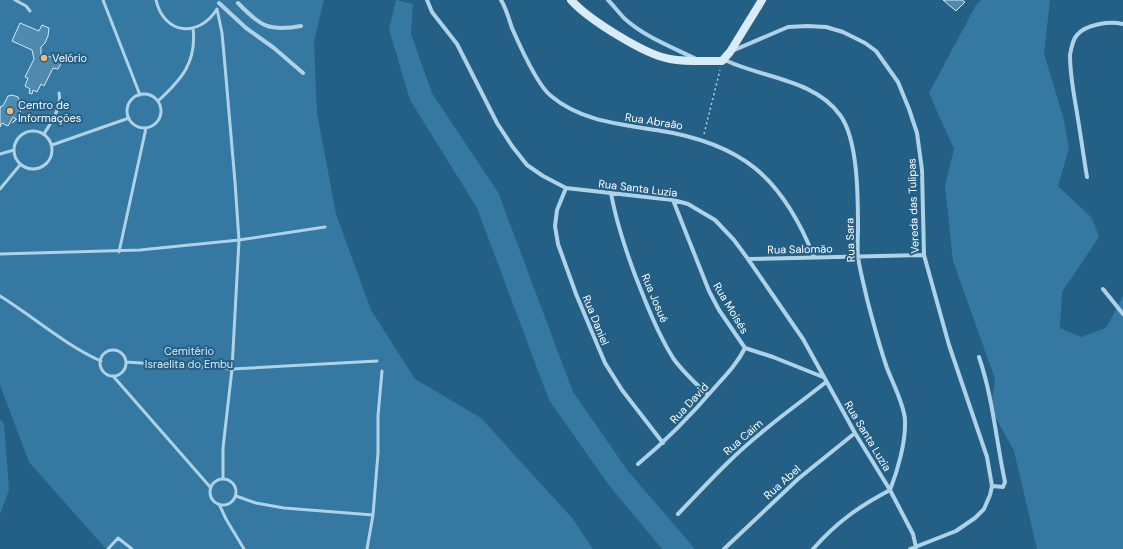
<svg xmlns="http://www.w3.org/2000/svg" width="1123" height="549" font-family="'DM Sans',sans-serif">
<style>
.green{fill:#3578a1}
.building{fill:#508baf;stroke:#d2e9f6}
.lines{fill:none;stroke-linecap:round;stroke-linejoin:round}
.path{stroke:#aed2e8;stroke-width:1.5;stroke-dasharray:2 3;stroke-linecap:butt}
.service{stroke:#aed2e8;stroke-width:3}
.minor{stroke:#aed2e8;stroke-width:4}
.secondary{stroke:#d9ebf7;stroke-width:8}
.poi-dot{fill:#f3b872;stroke:#245f85;stroke-width:1.5}
.labels{text-anchor:middle;stroke-width:4;stroke-linejoin:round;paint-order:stroke}
.poi-label{font-size:11px;fill:#fff;stroke:#245f85;text-anchor:start}
.street-label{font-size:11px;fill:#fff;stroke:#245f85}
.park-label{font-size:11px;fill:#d2e9f6;stroke:#245f85}
</style>
<rect width="100%" height="100%" fill="#245f85"/>
<path class="green" d="M0 0H324L314 41 317 113 336 214 371 310 415 379 481 418 573 519 593 549H106L29 462 0 385Z
M396 0 413 4 411 34 432 93 498 192 573 392 628 471 695 549H662L608 484 549 400 477 208 410 100 389 29Z
M981 0H1050L1044 54 1063 116 1069 148 1058 186 1092 218 1099 237 1062 292 1060 328 1081 337 1106 328 1123 296V549H1037L1014 451 991 409 995 379 953 261 945 186 954 149 929 93 976 5Z
M0 419 4 424 9 490 0 514Z"/>
<path class="building" d="M943 0H962L965 2 956 11Z
M20 23 39 31 42 25 49 28 48 36 45 43 41 47V56L52 57 61 63 58 69 53 68 44 86 41 84 37 92 33 90 32 94 29 93 30 89 25 86 28 78 25 77 34 59 32 50 12 41Z
M12 95 18 97 22 107 20 113 17 119 12 123 16 119 13 117 8 126 2 123 0 127V109L1 106H3L8 96Z"/>
<g class="lines">
<path class="path" d="M704 134 720 70"/>
<path class="service" d="M15 0 26 6 30 11
M103 0 140 95
M156 0C164 35 199 38 217 9
M217 9 222 33 225 66 235 182 239 240 232 369 223 448V478
M127 111a17 17 0 1 1 34 0a17 17 0 1 1-34 0Z
M158 101C182 79 197 62 193 28
M14 150a19 19 0 1 1 38 0a19 19 0 1 1-38 0Z
M44 134C51 122 62 108 59 93
M52 145 129 118
M0 154 14 150
M0 189 20 165
M119 252 146 128
M0 254 140 250 239 240 325 227
M0 296C34 317 65 345 101 361
M100 363a13 13 0 1 1 26 0a13 13 0 1 1-26 0Z
M126 362 232 369 377 361
M113 376 211 488
M210 492a13 13 0 1 1 26 0a13 13 0 1 1-26 0Z
M236 496 256 503 284 508 373 515
M219 504 226 519 244 549
M108 549 118 538 132 549
M367 549 373 515 378 453V416L382 371"/>
<path class="minor" d="M427 0 432 12 457 44 497 123 512 146 527 165 543 176 566 188 673 200 688 204 715 220 734 240 748 259 803 339 855 433 890 490 913 534 916 547 915 549
M501 0C506 8 509 19 512 28 519 44 538 86 551 96 581 121 619 124 656 130 742 143 782 177 814 257
M608 0C614 6 619 13 625 19 645 37 672 47 696 59
M219 3 246 28 274 48 303 73
M238 3C260 26 269 32 301 26
M732 51 788 27 807 26 826 27 843 32 865 43 876 51 898 82 909 109 917 133 922 170 924 255 949 345 987 457 992 486 990 495 984 509 975 518 956 531 910 549
M722 61H727C764 78 815 80 840 115 858 139 858 197 858 227 858 237 857 247 858 257 860 271 864 285 867 299 873 322 879 345 887 368 893 384 904 404 905 420 906 441 898 470 890 490
M1087 177C1083 153 1080 130 1076 107 1073 90 1070 72 1070 55 1071 49 1073 39 1077 35 1086 24 1110 21 1123 24
M566 188 557 210 555 226 558 244 576 294 605 363 622 390 663 443
M611 193C616 222 625 248 635 275 646 303 657 332 673 358 683 372 696 384 708 395
M673 200 709 291 719 310 745 348 773 357 823 377
M748 259 924 255
M1103 289 1123 314
M979 357C993 398 996 440 1005 482L1003 487 992 486
M638 464C667 440 693 413 717 385 728 373 738 362 745 348
M678 514C705 486 731 457 761 433 782 415 805 399 826 382
M724 549 798 479 855 433
M813 549C837 522 858 507 890 490"/>
<path class="secondary" d="M571 0C588 19 645 55 670 59 687 62 705 61 722 61L730 52 762 0"/>
</g>
<g class="poi-dot">
<circle cx="44" cy="58" r="4"/>
<circle cx="10" cy="111" r="4"/>
</g>
<g class="labels">
<g class="poi-label">
<text x="52" y="62">Velório</text>
<text x="18" y="109">Centro de<tspan x="18" dy="13">Informações</tspan></text>
</g>
<g class="street-label">
<text transform="translate(654 121) rotate(9)" y="4">Rua Abraão</text>
<text transform="translate(638 188) rotate(7)" y="4">Rua Santa Luzia</text>
<text transform="translate(913 206) rotate(-92)" y="4">Vereda das Tulipas</text>
<text transform="translate(850 240) rotate(-92)" y="4">Rua Sara</text>
<text transform="translate(800 249) rotate(-1)" y="4">Rua Salomão</text>
<text transform="translate(655 298) rotate(67)" y="4">Rua Josué</text>
<text transform="translate(731 308) rotate(59)" y="4">Rua Moisés</text>
<text transform="translate(596 320) rotate(68)" y="4">Rua Daniel</text>
<text transform="translate(689 403) rotate(-47)" y="4">Rua David</text>
<text transform="translate(868 436) rotate(59)" y="4">Rua Santa Luzia</text>
<text transform="translate(743 437) rotate(-41)" y="4">Rua Caim</text>
<text transform="translate(782 482) rotate(-42)" y="4">Rua Abel</text>
</g>
<g class="park-label">
<text x="189" y="355">Cemitério<tspan x="189" dy="13">Israelita do Embu</tspan></text>
</g>
</g>
</svg>
